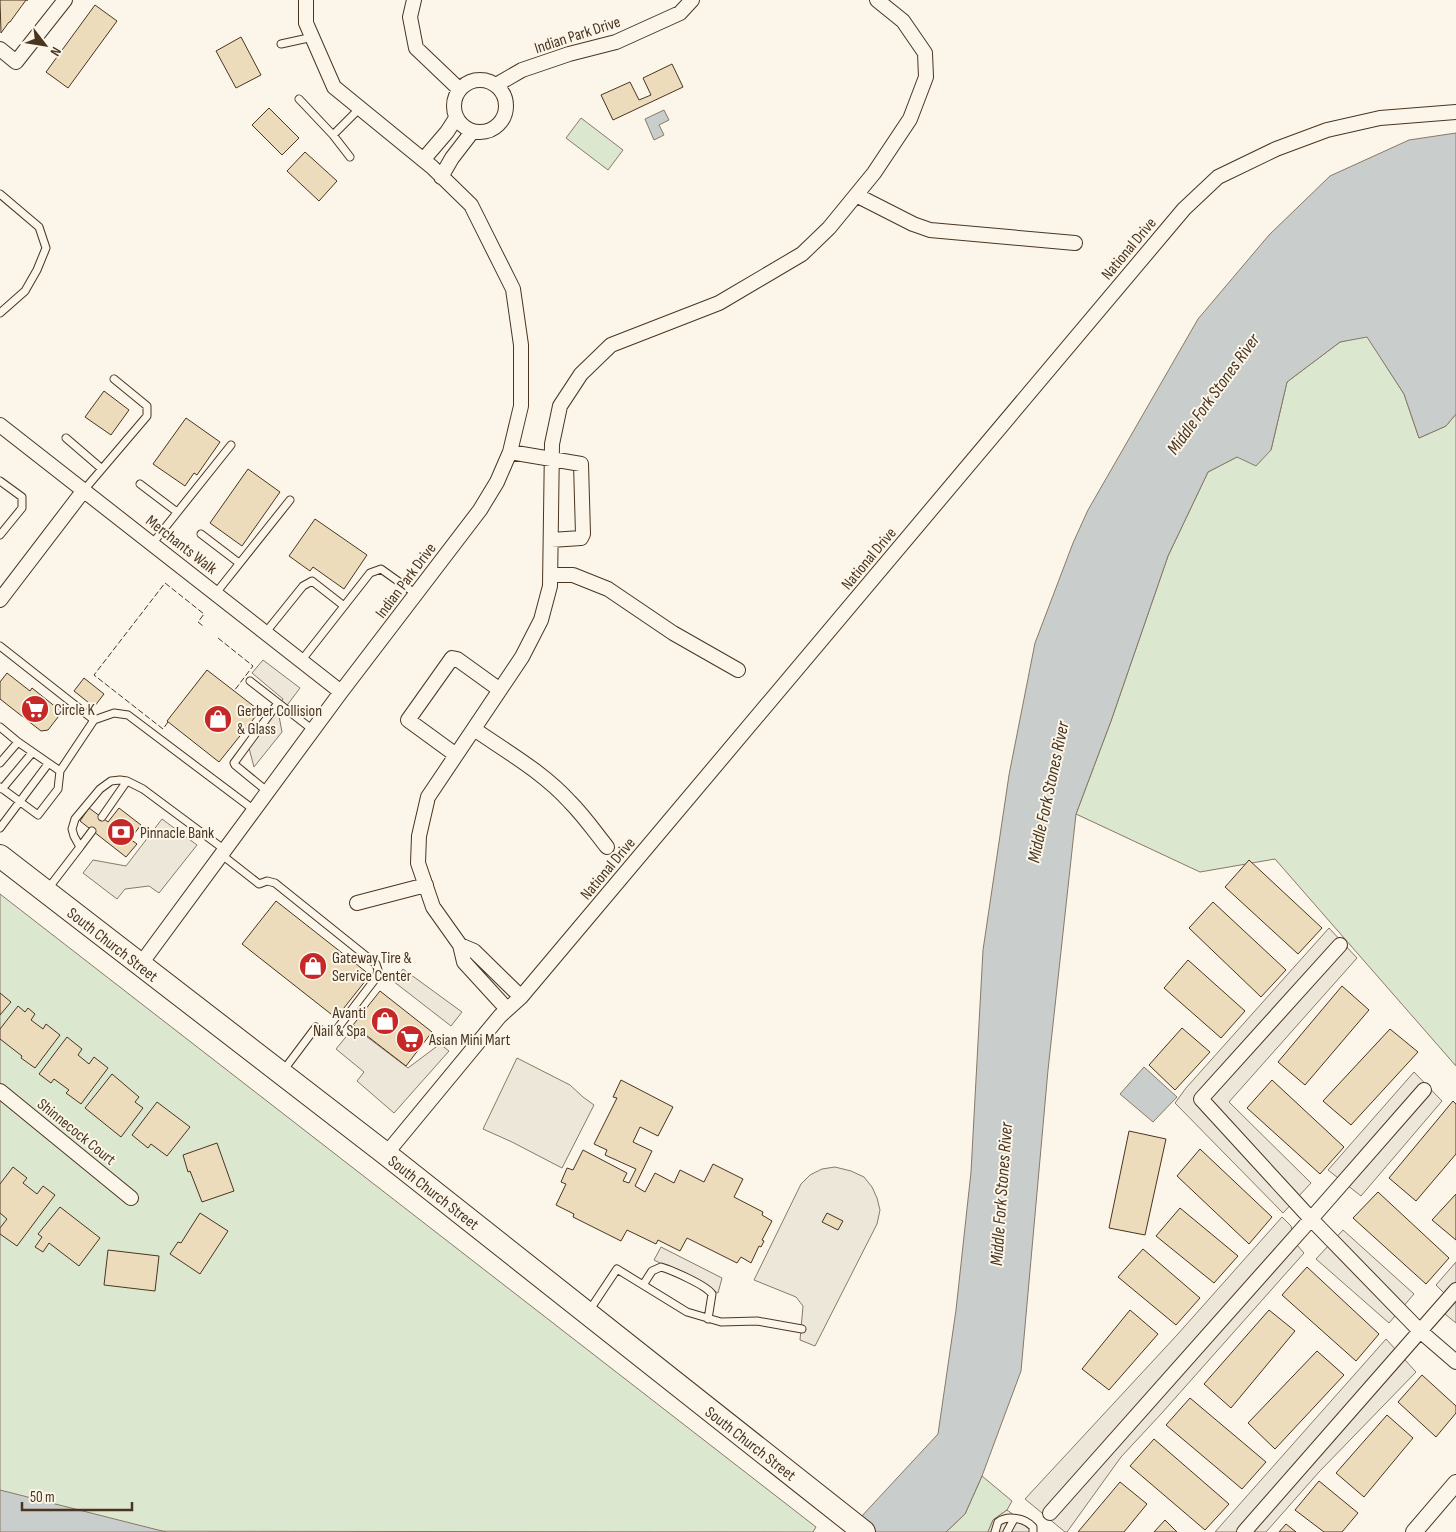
<svg xmlns="http://www.w3.org/2000/svg" width="1456" height="1532" font-family="'Sofia Sans Condensed',sans-serif">
<style>
.green{fill:#dce7d0;stroke:#887966}
.parking{fill:#ede7d9;stroke:#887966}
.water{fill:#c9cecd;stroke:#887966}
.building{fill:#ecdcbc;stroke:#4a3520}
.lines{fill:none;stroke-linecap:round;stroke-linejoin:round}
.service-casing{stroke:#4a3520;stroke-width:9}
.minor-casing{stroke:#4a3520;stroke-width:16}
.tertiary-casing{stroke:#4a3520;stroke-width:18}
.trunk-casing{stroke:#4a3520;stroke-width:24}
.service{stroke:#fbf6e9;stroke-width:7}
.minor{stroke:#fbf6e9;stroke-width:14}
.tertiary{stroke:#fbf6e9;stroke-width:16}
.trunk{stroke:#fbf6e9;stroke-width:22}
.fence{stroke:#4a3520;stroke-width:1;stroke-dasharray:6 2.5;stroke-linecap:butt}
.labels{text-anchor:middle;stroke-width:4;stroke-linejoin:round;paint-order:stroke}
.street-label{font-size:16px;fill:#4a3520;stroke:#fbf6e9}
.poi-label{font-size:16px;fill:#4a3520;stroke:#fbf6e9;text-anchor:start}
.water-label{font-size:18px;font-style:italic;fill:#4a3520;stroke:#fbf6e9}
</style>
<rect width="100%" height="100%" fill="#fbf6e9"/>
<path class="green" d="M581 118 623 150 608 170 566 138Z
M1367 336 1404 394 1419 438 1446 426 1456 414V1066L1275 859 1200 872 1076 814 1111 721 1168 556 1208 472 1237 457 1271 450 1287 382 1340 342Z
M0 894 816 1527 813 1532 0 1531Z
M982 1476 1012 1501 1007 1510 993 1520 988 1532H946L965 1514Z"/>
<path class="parking" d="M263 660 300 688 279 716 282 732 254 767 249 748 283 699 252 673Z
M162 819 197 845 159 893 149 886 125 889 117 899 83 873 93 860 126 866Z
M1329 928 1357 958 1229 1102 1311 1183 1283 1213 1175 1103 1186 1088Z
M403 969 462 1012 451 1026 393 981Z
M354 1027 408 1068 440 1044 449 1051 394 1113 357 1081 364 1072 336 1049Z
M517 1058 570 1085 583 1097 594 1105 562 1168 512 1142 483 1129Z
M1414 1072 1442 1101 1361 1196 1328 1170Z
M835 1167 851 1171 864 1177 872 1187 877 1198 880 1210 877 1224 815 1346 800 1340 803 1306 796 1297 754 1280 801 1184 810 1175 822 1169Z
M1282 1217 1291 1226 1296 1244 1304 1253 1161 1414 1121 1457 1067 1532H1065L1025 1499 1177 1335Z
M1343 1230 1414 1294 1389 1323 1316 1259Z
M661 1247 722 1278 718 1293 654 1260Z
M1456 1262V1323L1434 1305 1444 1293 1436 1285Z
M1386 1339 1416 1372 1319 1472 1266 1532H1215Z
M1007 1510 1037 1532H988L993 1520Z"/>
<path class="water" d="M664 110 669 120 659 125 664 135 654 140 645 119Z
M1456 133V414L1446 426 1419 438 1404 394 1367 337 1340 342 1287 382 1271 450 1256 466 1237 457 1208 472 1168 556 1111 721 1076 814 1048 1070 1021 1371 982 1476 965 1514 946 1532H847L938 1434 956 1310 971 1172 983 950 1009 775 1035 643 1073 543 1088 510 1198 319 1269 235 1330 176 1409 140Z
M1144 1067 1177 1097 1153 1122 1120 1094Z
M0 1490 166 1532H0Z"/>
<path class="building" d="M0 0H28H26L10 22H9L1 33Z
M95 5 117 21 68 88 46 72Z
M241 37 261 75 236 88 216 51Z
M672 64 683 87 613 120 601 95 630 82 639 100 651 95 643 78Z
M269 108 299 138 282 155 252 125Z
M305 152 337 181 319 201 287 171Z
M104 391 129 410 111 435 85 417Z
M186 418 220 442 197 475 194 473 185 486 153 464Z
M248 469 280 492 242 546 210 523Z
M315 519 367 555 344 589 313 567 310 571 289 556Z
M207 670 260 711 219 762 167 721Z
M7 673 30 691 32 688 62 712 48 730 41 731 0 699V682Z
M84 678 104 694 94 707 74 691Z
M89 808 108 822 119 808 141 825 130 839 137 844 126 857 80 821Z
M1249 860 1322 928 1298 954 1225 887Z
M276 901 370 975 336 1018 242 944Z
M1213 902 1286 970 1261 997 1189 928Z
M1188 960 1245 1011 1221 1038 1164 988Z
M1342 986 1369 1010 1305 1085 1278 1062Z
M380 991 432 1032 406 1066 353 1025Z
M0 993 11 1002 0 1015Z
M18 1006 25 1012 28 1008 35 1014 31 1020 43 1029 46 1024 60 1035 35 1068 21 1058 22 1056 0 1039V1029Z
M1182 1028 1210 1052 1175 1090 1149 1065Z
M1390 1029 1418 1052 1351 1125 1323 1101Z
M67 1037 82 1049 78 1055 89 1064 94 1057 108 1068 81 1104 66 1093 69 1090 54 1079 51 1083 39 1074Z
M112 1074 139 1097 135 1102 143 1108 121 1137 85 1108Z
M621 1080 673 1107 658 1136 640 1127 633 1142 652 1151 635 1186 645 1192 655 1173 674 1183 680 1170 704 1182 713 1164 743 1179 734 1197 763 1212 762 1215 772 1221 762 1240 764 1241 761 1247 759 1246 751 1263 741 1257 737 1263 687 1238 680 1251 658 1240 656 1244 627 1230 621 1241 573 1217 574 1214 556 1205 566 1184 561 1182 567 1168 573 1170 583 1150 627 1173 623 1181 629 1183 636 1169 605 1155 607 1150 594 1144 617 1098 613 1097Z
M1272 1080 1344 1147 1320 1174 1247 1108Z
M1453 1101 1456 1104V1154L1416 1201 1389 1178Z
M157 1102 190 1127 167 1156 151 1144 148 1148 132 1135Z
M1129 1131 1166 1139 1145 1235 1109 1228Z
M217 1143 234 1191 202 1202 190 1171 188 1172 183 1155Z
M1200 1149 1272 1217 1249 1244 1177 1176Z
M13 1167 27 1178 23 1183 37 1194 43 1186 55 1195 17 1246 0 1234V1228L7 1219 0 1213V1184Z
M1378 1192 1449 1258 1426 1284 1353 1218Z
M1456 1194V1240L1432 1220Z
M60 1207 100 1238 79 1266 49 1243 43 1252 35 1247 42 1237 38 1234Z
M1180 1208 1238 1256 1214 1283 1156 1236Z
M200 1213 228 1231 200 1274 170 1254 178 1242 181 1243Z
M827 1213 843 1221 838 1230 822 1222Z
M1143 1249 1200 1298 1176 1325 1118 1277Z
M108 1250 159 1256 155 1291 104 1285Z
M1307 1267 1379 1334 1356 1361 1282 1295Z
M1130 1310 1158 1334 1109 1390 1082 1369Z
M1269 1310 1295 1331 1231 1408 1204 1384Z
M1317 1351 1344 1375 1275 1449 1248 1423Z
M1422 1375 1456 1406V1413L1436 1437 1398 1402Z
M1190 1398 1266 1462 1242 1489 1166 1425Z
M1387 1415 1413 1438 1364 1497 1336 1473Z
M1154 1439 1229 1504 1205 1530 1130 1466Z
M1319 1481 1358 1513 1342 1532H1324L1295 1510Z
M1120 1482 1147 1504 1124 1532H1078Z
M1165 1520 1177 1532H1154Z
M1286 1524 1296 1532H1279Z"/>
<g class="lines">
<defs>
<path id="service" d="M281 44 313 37
M299 99 333 135
M350 157 333 135 360 108
M0 194 39 227 46 248 37 270 25 291 0 313
M66 438 102 469
M0 481 22 497V508L0 535
M140 484 177 512
M84 490 147 416V406L114 379
M201 534 239 563
M152 544 231 445
M216 593 290 500
M266 632 303 586 312 581 344 606
M0 646 94 720 114 713 128 715 254 810
M301 661 370 573 381 569 416 594
M250 681 313 730
M0 727 18 742 60 771
M0 763 18 742
M0 787 38 815 58 789 60 771 94 720
M2 789 32 753
M268 792 235 765 234 763 278 703
M102 817 127 781
M0 828 48 764
M80 847 92 831
M222 855 259 884 267 881 275 883 376 964 378 970 376 978 337 1029 325 1032 316 1027 283 1071
M47 890 80 847 74 836 72 829 75 819 100 789 111 781 120 780 127 781 143 789 225 850
M643 1285 652 1271 661 1267C671 1270 706 1285 712 1294L708 1319
M589 1311 617 1269 687 1312 721 1322 757 1321 802 1329
M995 1532 998 1522C1008 1515 1025 1518 1033 1527V1532
M1007 1532 1014 1519"/>
<path id="minor" d="M414 0 410 17 416 48 459 89
M0 49 16 62 65 0
M454 106a26 26 0 1 1 52 0a26 26 0 1 1-52 0Z
M496 85 522 70 569 54 616 42 680 13 692 0
M423 160 447 132 456 118
M441 177 452 158 472 132
M856 195 913 224 930 230 1075 243
M0 425 341 692
M510 452 581 464 583 534 581 538 551 540
M550 575H573L608 589 673 633 738 670
M0 600 84 490
M474 729C507 752 543 772 570 802 584 816 595 832 607 847
M456 755 408 720 452 658 457 659 500 690
M357 903 426 885
M460 945 474 951 521 997
M1340 945 1201 1099 1311 1219 1420 1331 1456 1362
M140 965 341 692 480 510 497 482 510 452 521 406V345L513 289 471 205 432 167 334 87 306 23V0
M507 1009 464 962 460 945 433 907 418 863 419 836 428 797 522 657 541 620 550 586 552 444 560 406 581 374 611 345 719 303 802 254 829 228 874 173 910 119 926 77 925 53 903 21 877 0
M0 1091 131 1198
M386 1154 500 1016 521 997 1184 209 1218 177 1276 149 1327 130 1380 118 1456 112
M1050 1513 1311 1219 1424 1090
M1244 1532 1456 1290"/>
<path id="tertiary" d="M1414 1532 1456 1483"/>
<path id="trunk" d="M0 856 386 1154 864 1532"/>
</defs>
<use href="#service" class="service-casing"/>
<use href="#minor" class="minor-casing"/>
<use href="#tertiary" class="tertiary-casing"/>
<use href="#trunk" class="trunk-casing"/>
<use href="#service" class="service"/>
<use href="#minor" class="minor"/>
<use href="#tertiary" class="tertiary"/>
<use href="#trunk" class="trunk"/>
<path class="fence" d="M218 638 253 666 234 691
M168 722 163 729 94 675 165 583 204 614 198 622 203 626"/>
</g>
<defs>
<symbol id="supermarket-disc" viewBox="-11 -11 22 22"><circle r="9.5" fill="#c62828" stroke="#fbf6e9"/><path d="M-6-5.5h2.5l.6 2H6L4.5 2H-2.5L-4.4-4H-6ZM-1.5 3.2a1.3 1.3 0 1 0 .1 0ZM3 3.2a1.3 1.3 0 1 0 .1 0Z" fill="#fff"/></symbol>
<symbol id="shop-disc" viewBox="-11 -11 22 22"><circle r="9.5" fill="#c62828" stroke="#fbf6e9"/><path d="M-5-2.5h2.3a2.7 3.5 0 0 1 5.4 0H5L5.5 6h-11ZM-1.5-2.5h3a1.5 2.3 0 0 0-3 0Z" fill="#fff"/></symbol>
<symbol id="bank-disc" viewBox="-11 -11 22 22"><circle r="9.5" fill="#c62828" stroke="#fbf6e9"/><path d="M-6-4H6V4H-6ZM0-2.3a2.3 2.3 0 1 0 0 4.6a2.3 2.3 0 1 0 0-4.6Z" fill="#fff"/></symbol>
</defs>
<g fill-rule="evenodd">
<use href="#supermarket-disc" x="19" y="693" width="32" height="32"/>
<use href="#shop-disc" x="202" y="703" width="32" height="32"/>
<use href="#bank-disc" x="105" y="816" width="32" height="32"/>
<use href="#shop-disc" x="297" y="950" width="32" height="32"/>
<use href="#shop-disc" x="369" y="1005" width="32" height="32"/>
<use href="#supermarket-disc" x="394" y="1023" width="32" height="32"/>
</g>
<g class="labels">
<g class="street-label">
<text transform="translate(577 34) rotate(-18)" y="6">Indian Park Drive</text>
<text transform="translate(1128 248) rotate(-50)" y="6">National Drive</text>
<text transform="translate(182 544) rotate(38)" y="6">Merchants Walk</text>
<text transform="translate(868 558) rotate(-50)" y="6">National Drive</text>
<text transform="translate(405 580) rotate(-53)" y="6">Indian Park Drive</text>
<text transform="translate(607 868) rotate(-50)" y="6">National Drive</text>
<text transform="translate(113 944) rotate(38)" y="6">South Church Street</text>
<text transform="translate(77 1131) rotate(39)" y="6">Shinnecock Court</text>
<text transform="translate(434 1192) rotate(38)" y="6">South Church Street</text>
<text transform="translate(751 1443) rotate(38)" y="6">South Church Street</text>
</g>
<g class="poi-label">
<text x="54" y="715">Circle K</text>
<text x="237" y="716">Gerber Collision<tspan x="237" dy="18">&amp; Glass</tspan></text>
<text x="140" y="838">Pinnacle Bank</text>
<text x="332" y="963">Gateway Tire &amp;<tspan x="332" dy="18">Service Center</tspan></text>
<text x="366" y="1018" text-anchor="end">Avanti<tspan x="366" dy="18">Nail &amp; Spa</tspan></text>
<text x="429" y="1045">Asian Mini Mart</text>
</g>
<g class="water-label">
<text transform="translate(1213 394) rotate(-54)" y="6">Middle Fork Stones River</text>
<text transform="translate(1048 792) rotate(-78)" y="6">Middle Fork Stones River</text>
<text transform="translate(1001 1194) rotate(-86)" y="6">Middle Fork Stones River</text>
</g>
</g>
<g transform="translate(45 45) rotate(121)" stroke="#fbf6e9" stroke-width="4" paint-order="stroke">
<path d="M0-4L9 19L0 12L-9 19Z" fill="#4a3520"/>
<text y="-8" font-size="14" font-weight="bold" text-anchor="middle" fill="#4a3520">N</text>
</g>
<path d="M22 1502v8h110v-8" fill="none" stroke="#4a3520" stroke-width="2.5"/>
<text x="30" y="1502" font-size="15" fill="#4a3520" stroke="#fbf6e9" stroke-width="4" paint-order="stroke">50 m</text>
</svg>
